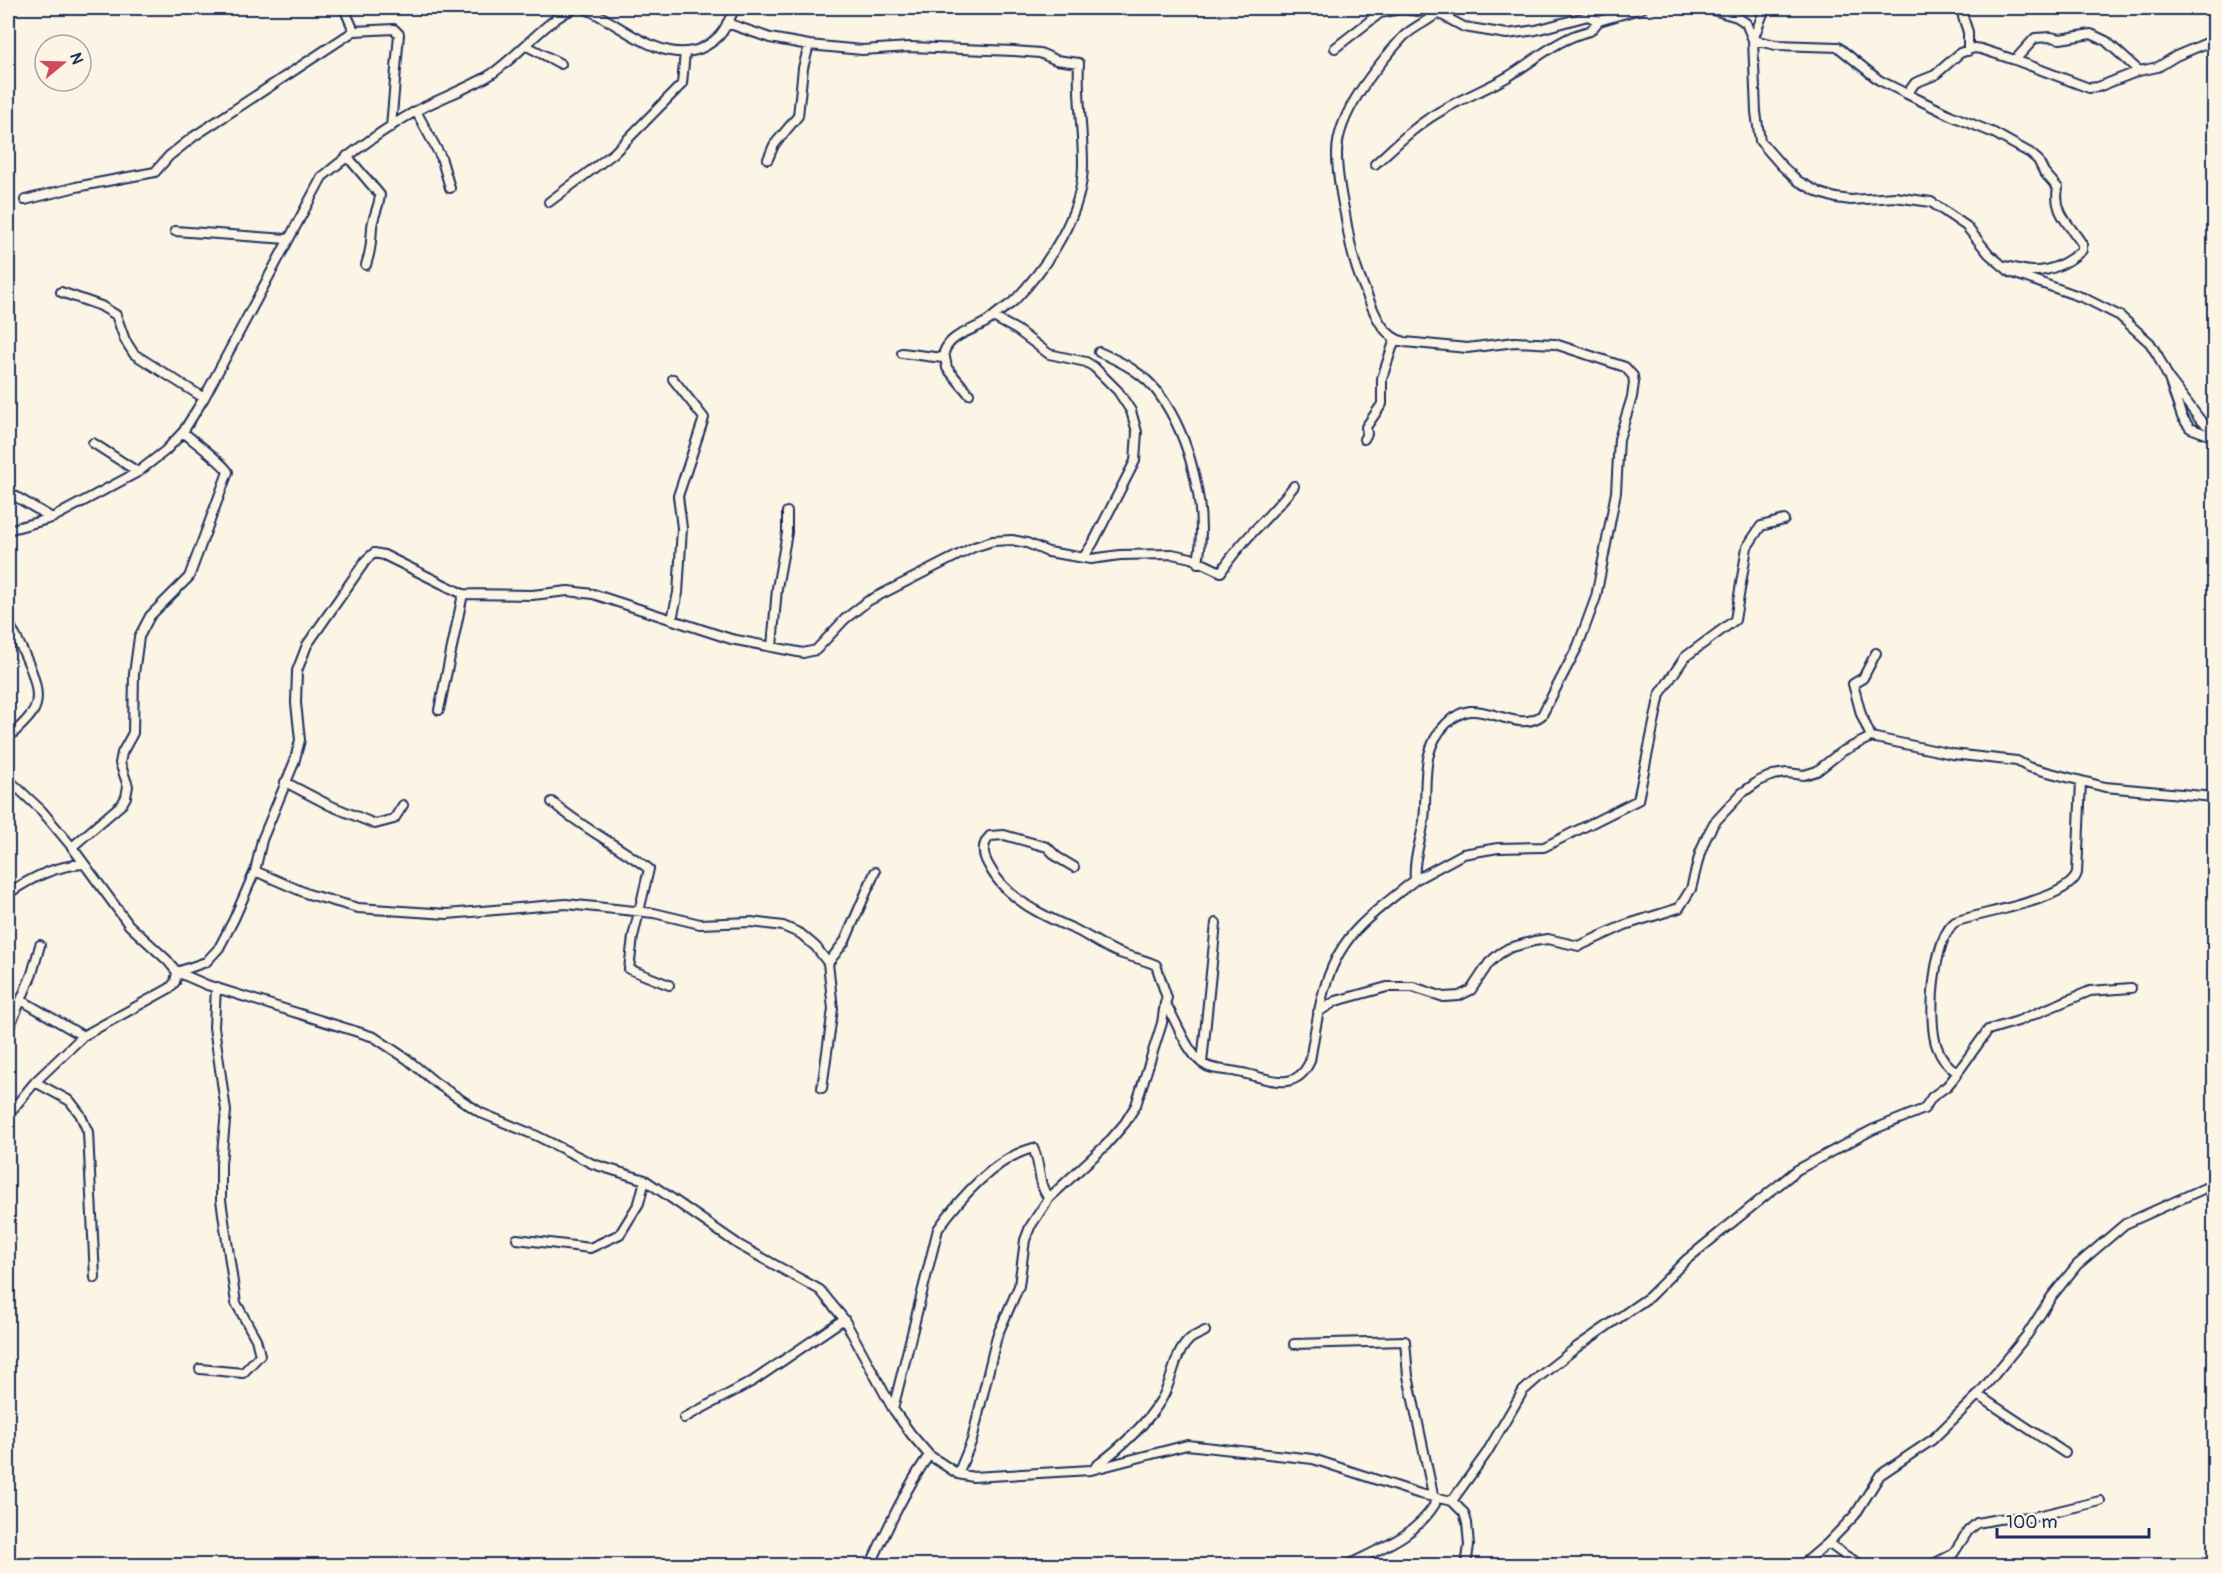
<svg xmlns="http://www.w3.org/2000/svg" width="2222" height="1573" font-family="Pangolin,sans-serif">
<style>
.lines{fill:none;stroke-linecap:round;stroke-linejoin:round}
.street-casing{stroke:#1b2f5e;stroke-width:12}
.street{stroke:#fcf5e5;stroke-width:8}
</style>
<rect width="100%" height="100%" fill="#fcf5e5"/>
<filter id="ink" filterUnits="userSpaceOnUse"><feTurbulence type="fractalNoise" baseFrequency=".0167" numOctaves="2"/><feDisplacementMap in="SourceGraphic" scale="12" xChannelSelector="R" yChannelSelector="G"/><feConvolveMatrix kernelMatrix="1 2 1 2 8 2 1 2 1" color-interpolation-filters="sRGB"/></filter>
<g filter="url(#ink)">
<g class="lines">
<defs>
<path id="street" d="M344 8 354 31
M584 8C625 25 675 79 719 36 726 29 730 17 735 8
M1706 8 1737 17 1746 23 1753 40 1756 112 1760 141 1781 165 1798 181 1820 193 1836 198 1851 200 1895 197 1931 202 1966 226 1989 254 2010 272 2084 298 2120 316 2150 343 2158 356 2169 379 2182 417 2190 428 2214 437
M1765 8 1753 40 1776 45 1838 47 1879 80 1907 94 1915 83 1935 75 1960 53 1974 48 1981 49 2015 60 2089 88 2098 87 2139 71 2158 67 2176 56 2214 40
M1963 17 1968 32V51
M727 23 770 38 809 45 862 50 910 47 1014 51 1040 53 1056 60 1079 63C1077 95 1083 131 1083 164 1083 214 1048 265 1015 300 1008 307 1000 310 993 317L1017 330 1049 354 1086 362 1094 367 1118 391 1131 411 1137 432 1135 461 1093 543 1083 558
M527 46 561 64
M1335 48 1380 13 1400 9 1438 13 1464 27 1507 34 1536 30 1588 16 1599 21 1643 8
M2015 60 2035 38 2051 37 2060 39 2091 34 2106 41 2139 71
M1907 94 1950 115 1994 133 2030 153 2038 160 2044 172 2058 188C2053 212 2070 225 2082 244V250C2069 262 2050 272 2033 271 2023 271 2013 267 2003 266
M416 111 441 157 450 188
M347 156 380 195C379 207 373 216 372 227 371 243 371 250 366 265
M768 159 774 145 798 116 803 68 809 45
M1375 164C1395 146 1415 126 1439 112 1462 98 1487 89 1509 76 1535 60 1560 37 1590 31L1599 21
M25 200 76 187 155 172 169 156 193 137 354 31 394 29 399 34 391 127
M549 202 614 153 682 84 685 52
M175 231 287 239
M61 292 101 306 116 315 125 340 134 354 204 398
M1099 352C1122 362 1145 374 1159 394 1191 438 1208 510 1198 563
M902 353 943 358
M2170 380 2201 421 2214 430
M969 394 947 368 944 352C952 331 978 331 993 317
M1364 439 1367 434 1366 427 1382 404V378L1395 339
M93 443 138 472
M8 492 52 518
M8 530 52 518 138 472 165 451 183 432 204 398 322 177C351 153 382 130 416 111 440 98 467 89 490 75 517 58 548 17 576 8
M672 619 678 593 682 528 678 496 704 418 673 379
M8 621C18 643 46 687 34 710 28 721 16 730 8 738
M772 647 777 588 787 533V512
M439 710 463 594
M1871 737 1861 714 1853 684 1863 678 1876 653
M8 779 42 811 72 847 129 925 167 960 177 972 207 985 374 1037 407 1059 436 1083 481 1113 537 1136 593 1164 645 1180 739 1245 820 1290 844 1319 893 1409 911 1434 929 1455 958 1474 973 1477 1091 1470 1187 1445 1313 1459 1420 1494 1452 1501 1464 1513 1467 1523 1469 1545 1466 1566
M285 782 329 805 375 824 394 819 403 805
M552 802C582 828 618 845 649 869L633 937 629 969 669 985
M72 847 122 804 126 797 128 786 120 763 122 753 133 733 134 674 139 637 150 616 189 577 228 472C225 464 192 440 183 432
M1074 867 1057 857 1047 847 1004 835 990 836C981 845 983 856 989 866 1006 899 1043 916 1076 930 1090 937 1102 946 1117 952 1130 957 1143 959 1156 965L1167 998 1165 1003
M255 871 308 894 358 908 447 914 566 904 654 913 700 924 751 922 783 926 801 934 816 947 828 963 833 1009 822 1088
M1415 880 1463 854 1498 848 1544 847 1638 800 1660 694 1685 657 1735 620 1747 547 1761 526 1784 520
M8 894C30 878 55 866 83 864
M40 945 32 974 21 1000 83 1036
M828 963 845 941 875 872
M177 972 206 962 219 948 234 919 255 871 262 840 294 763 300 740 296 703 297 671 307 645 366 560 374 553 384 555 463 594 532 595 568 591 593 594 731 639 803 653 816 650 845 619 868 601 974 547 993 541 1012 540 1027 543 1048 552 1091 559 1120 555 1172 554 1191 558 1221 572C1241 540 1271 516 1294 486
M1318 1012 1336 1001 1387 987H1413L1444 997 1459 996 1471 990 1489 963 1499 954 1509 948 1534 941 1548 939 1579 946 1625 925 1679 908 1691 889 1700 853 1706 838 1714 823 1742 793 1759 781 1773 775 1787 773 1804 775 1817 771 1841 752 1871 737 1952 754 2017 761 2028 767 2105 787 2214 797
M8 1030 21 1000
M1202 1063 1216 923
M1957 1072C1947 1066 1941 1058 1937 1047 1927 1022 1933 938 1955 922 1981 912 2070 900 2077 873L2081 781
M35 1082 70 1101 80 1114 88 1132 95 1278
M8 1115 35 1082 83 1036 170 988 175 982 177 972
M517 1239 590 1248 620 1234 639 1203 645 1180
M1294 1344 1405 1341 1408 1376 1435 1504C1415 1537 1378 1549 1346 1566
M200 1369 243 1373 260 1355 256 1339 236 1303 221 1200V1164L226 1111 214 1027 216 987
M1978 1395 2065 1453
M893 1409 938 1229C960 1198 995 1158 1033 1148 1041 1163 1037 1185 1049 1198
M684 1418 753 1381 844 1319
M1096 1466C1120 1448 1145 1426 1161 1400 1173 1382 1173 1355 1189 1340 1193 1336 1200 1334 1205 1331
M958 1474 972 1440 997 1336 1019 1286 1025 1240 1030 1227 1049 1198 1106 1145 1125 1123 1136 1105 1162 1023 1165 1003C1177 1021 1185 1049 1202 1063 1212 1071 1225 1069 1237 1072 1264 1076 1295 1096 1310 1061 1318 1014 1323 964 1358 928 1375 910 1396 895 1415 880 1413 859 1421 841 1424 820 1428 786 1419 751 1446 724 1453 717 1461 712 1470 711 1493 709 1521 732 1542 715L1578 646 1596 597 1616 492 1619 439 1632 397 1634 383 1633 376 1625 367 1555 344 1515 342 1467 348 1405 342C1380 337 1372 306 1363 285 1353 263 1349 238 1345 214 1341 195 1337 175 1337 155 1336 114 1377 66 1403 37 1415 25 1433 20 1443 8
M1452 1501 1486 1454 1523 1391 1540 1376 1577 1347 1649 1297 1686 1260 1797 1170 1872 1130 1924 1109 1932 1097 1947 1086 1953 1079 1988 1030 2018 1021 2090 991 2131 988
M1828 1543 1846 1556 1863 1566
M870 1566C888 1527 905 1490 929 1455
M1801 1566 1828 1543 1855 1515 1880 1475 1932 1440 1978 1395 2027 1335 2052 1296 2077 1265 2125 1224 2214 1184
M1929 1566 1953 1554 1968 1531 1977 1523 1998 1519 2033 1517 2100 1501"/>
</defs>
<use href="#street" class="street-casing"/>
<use href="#street" class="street"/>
</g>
</g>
<rect width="2222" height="1573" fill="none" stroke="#fcf5e5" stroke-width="30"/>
<rect x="15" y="15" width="2192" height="1543" fill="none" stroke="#1b2f5e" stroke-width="2" filter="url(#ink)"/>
<g transform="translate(63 63) rotate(71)"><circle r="28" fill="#fcf5e5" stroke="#a2a6af" stroke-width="1.5"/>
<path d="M0-4.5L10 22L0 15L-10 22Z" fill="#d1495b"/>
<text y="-9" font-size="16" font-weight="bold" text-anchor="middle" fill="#1b2f5e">N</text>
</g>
<path d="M1997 1528v9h152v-9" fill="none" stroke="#1b2f5e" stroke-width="3"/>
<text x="2006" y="1528" font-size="18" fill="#1b2f5e" stroke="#fcf5e5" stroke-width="4.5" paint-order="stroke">100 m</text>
</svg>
